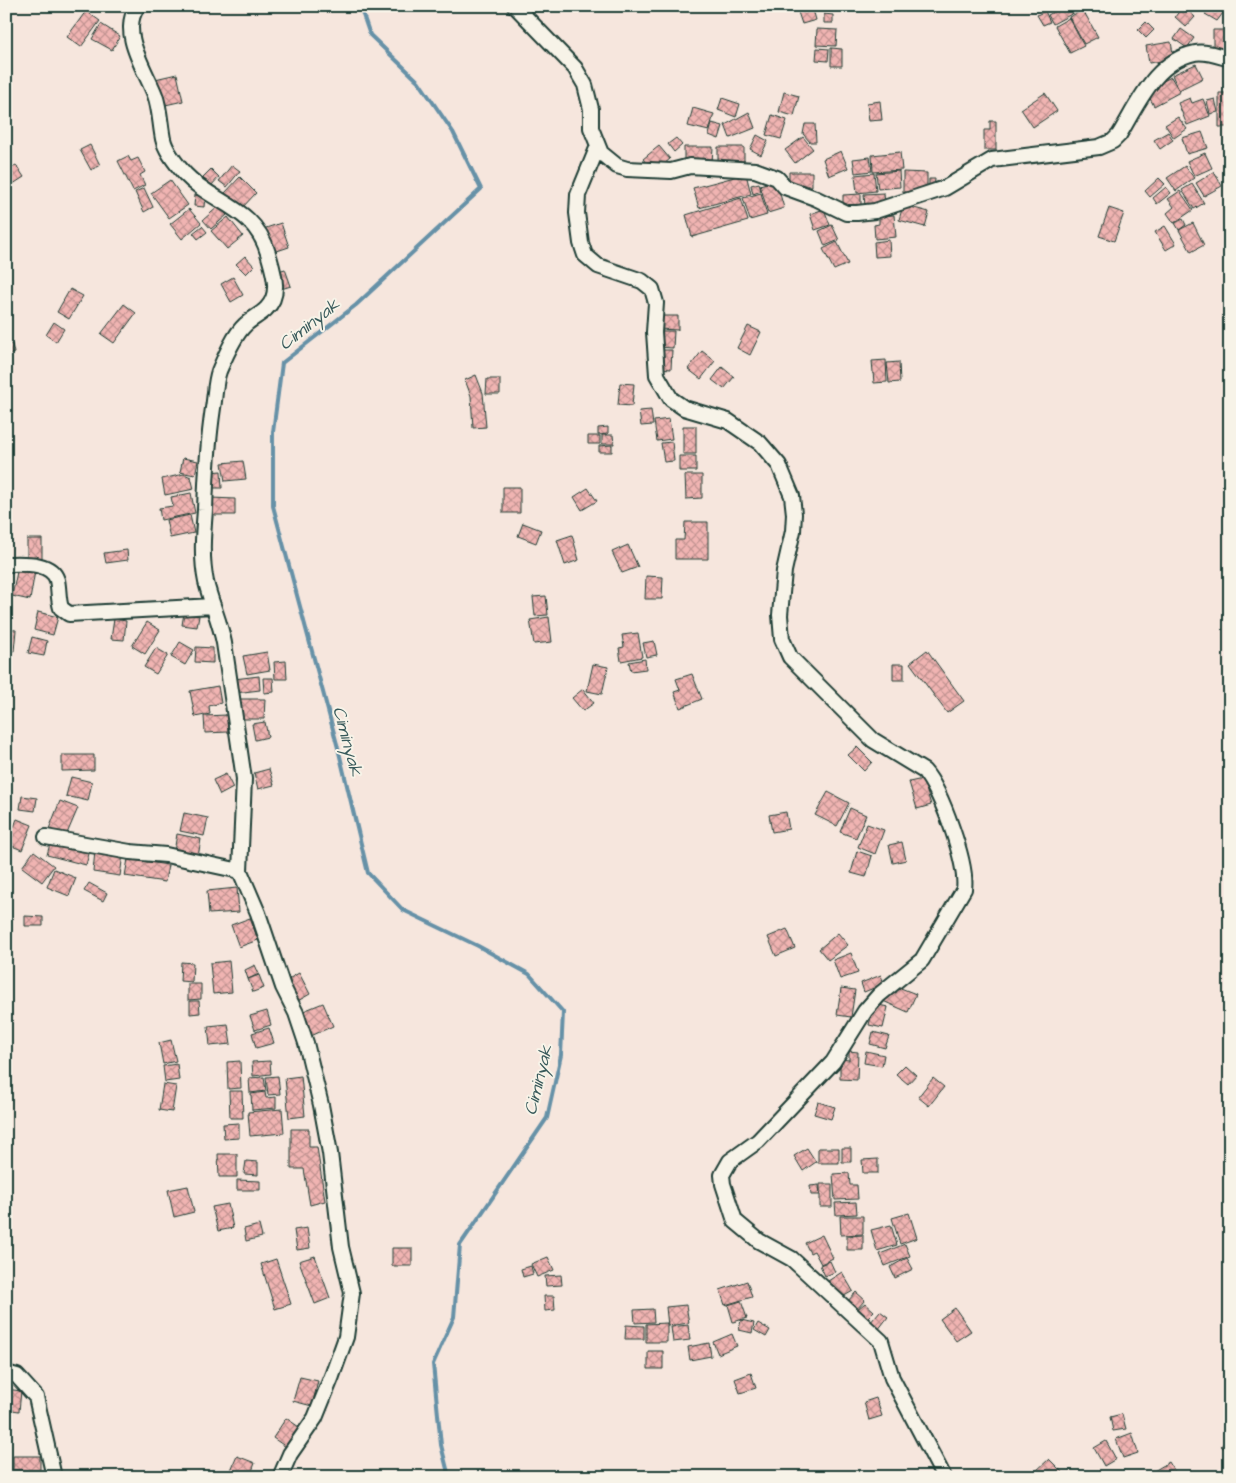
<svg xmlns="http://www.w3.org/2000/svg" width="1236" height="1483" font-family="'Architects Daughter',sans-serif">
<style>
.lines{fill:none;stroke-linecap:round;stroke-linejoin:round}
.stream{stroke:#6691a7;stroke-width:4}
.building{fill:url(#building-cross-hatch);stroke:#1f3d34}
.minor-casing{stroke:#1f3d34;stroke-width:18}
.minor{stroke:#f7f3e8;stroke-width:14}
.labels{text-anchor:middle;stroke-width:4;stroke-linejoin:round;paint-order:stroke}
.water-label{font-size:18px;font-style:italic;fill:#37595a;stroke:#f7f3e8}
</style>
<defs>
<pattern id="building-cross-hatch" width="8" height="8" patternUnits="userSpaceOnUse" patternTransform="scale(1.25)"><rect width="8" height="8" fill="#f0b4b2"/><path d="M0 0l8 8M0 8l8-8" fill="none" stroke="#c29492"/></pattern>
</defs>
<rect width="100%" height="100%" fill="#f6e6dd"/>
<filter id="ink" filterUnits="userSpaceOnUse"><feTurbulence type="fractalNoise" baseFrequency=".02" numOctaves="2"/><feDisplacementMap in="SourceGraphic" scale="10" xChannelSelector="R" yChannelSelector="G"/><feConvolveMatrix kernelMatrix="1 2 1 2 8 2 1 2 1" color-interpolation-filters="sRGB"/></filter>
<g filter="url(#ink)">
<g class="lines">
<path class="stream" d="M360 6 370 35 419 82 453 132 481 189 356 305 282 363 273 432V506L338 748 368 873 403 910 478 946 529 974 563 1012 561 1055 547 1118 460 1245 454 1317 433 1364 441 1445 449 1477"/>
</g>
<path class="building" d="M796 6H812L816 20 802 24Z
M1064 6H1077L1079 10 1053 24 1048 15Z
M1183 6 1195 17 1186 27 1175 17Z
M1186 6H1201L1200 10Z
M1210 6 1223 13 1217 21 1205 14Z
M1224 6H1230V13H1224Z
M1083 10 1098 37 1084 44 1069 17Z
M86 11 100 21 81 47 67 37Z
M1045 11 1050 22 1043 25 1037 15Z
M824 14 833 15V23H824Z
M1069 18 1084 46 1070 53 1055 26Z
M1146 22 1154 30 1146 38 1138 30Z
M101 24 120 36 112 50 92 39Z
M817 29 837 30 836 46 816 45Z
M1181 29 1194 38 1187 48 1174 39Z
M1213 30H1225V48H1213Z
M1171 42 1174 59 1149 63 1146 46Z
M817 48 829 49 828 61 816 60Z
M831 48 842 49V66H831Z
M1196 64 1203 78 1179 90 1172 75Z
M177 74 183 101 161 106 155 79Z
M1171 77 1180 92 1154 106 1147 93 1150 88Z
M784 92 799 96 794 116 779 112Z
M1045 93 1057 111 1033 127 1021 109Z
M1219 93H1230V127H1219Z
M722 98 740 104 736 117 718 110Z
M1190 98 1192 103 1203 99 1210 116 1187 125 1178 103Z
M1215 99 1218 112 1210 114 1207 101Z
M880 101 882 120 869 121 867 103Z
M693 108 714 114 709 131 688 126Z
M749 112 755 128 730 138 725 125Z
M772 115 787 120 781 139 766 135Z
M1178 117 1187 129 1174 138 1165 125Z
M990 121H996V150H984V130H990Z
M712 123 723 126 719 139 709 135Z
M805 124H815L816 142H810L803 134Z
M1168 132 1173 140 1160 149 1154 140Z
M1202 132 1208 148 1187 154 1182 138Z
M757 135 768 141 761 155 750 149Z
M803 137 813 149 795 163 785 150Z
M676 138 682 145 674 152 668 144Z
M90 145 100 165 91 170 80 150Z
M659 146 670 159 658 169 650 168 643 159Z
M684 147H713L712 163 684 162Z
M718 147H744V164H718Z
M841 151 848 168 829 176 823 159Z
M900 152 902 170 873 172 872 155Z
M1205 153 1212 168 1194 176 1187 161Z
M128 156 131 161 138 158 145 172 140 175 145 185 133 191 118 161Z
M870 157 872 171 855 173 853 159Z
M16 165 24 177 13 184 6 171Z
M232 165 240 171 227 187 219 181Z
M1185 166 1194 178 1176 191 1167 178Z
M211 169 219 177 211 186 202 178Z
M899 171 900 187 878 189 876 173Z
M789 172H812V186H789Z
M903 172 927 173V188L923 192H903Z
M1214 172 1222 186 1204 196 1196 183Z
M874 173 876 191 857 193 855 175Z
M746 174 751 194 699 208 693 188Z
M240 177 256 193 241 209 224 194Z
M1159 178 1165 184 1150 197 1145 191Z
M929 179H935L934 188 929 187Z
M170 180 188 205 169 218 151 193Z
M776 180 784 208 768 213 760 185Z
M759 183 761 191 753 194 751 185Z
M1192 184 1204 203 1194 209 1182 190Z
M1166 187 1171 193 1157 204 1153 198Z
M144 188 153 207 144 212 135 192Z
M1180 191 1193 210 1174 223 1167 213 1174 207 1168 199Z
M761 193 767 215 750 220 743 198Z
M884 193 885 206 865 207 864 194Z
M861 194V207L843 208V195Z
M195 195 205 196 204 207 194 206Z
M741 198 748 221 692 237 686 215Z
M903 205 929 212 925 227 899 220Z
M219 206 227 215 211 229 203 220Z
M1109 208 1124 213 1114 241 1099 236Z
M189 209 201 223 182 239 170 224Z
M824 209 830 225 815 230 810 214Z
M894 215 896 237 875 239 874 225 879 224V216Z
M228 217 243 236 227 249 211 231Z
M1183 219 1186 225 1179 230 1175 223Z
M281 223 289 247 271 253 263 229Z
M1193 223 1204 245 1191 252 1179 230Z
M832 225 839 240 825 246 819 231Z
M202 226 207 232 198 239 193 233Z
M1165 226 1176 244 1166 250 1155 232Z
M889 240 890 256 875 257 874 242Z
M837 242 848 264 834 270 823 249Z
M245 256 254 266 246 274 236 264Z
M285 269 291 286 281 289 275 272Z
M233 277 243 295 231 302 221 284Z
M70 289 83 296 69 319 57 312Z
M124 304 136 313 114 343 101 334Z
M659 316H678V330L659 329Z
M54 322 64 329 56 342 46 335Z
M748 326 761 332 750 355 737 348Z
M660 331H674L673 348 659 347Z
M12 344 14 353 6 356V345Z
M660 350H672L671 369 659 368Z
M702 351 715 361 701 379 688 369Z
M886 360 887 382 874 383 872 361Z
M899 362 900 382 889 383 887 363Z
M722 367 734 377 724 389 712 380Z
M476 375 483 393 486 427 473 428 471 396 465 380Z
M487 379H500V394H486Z
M620 383 634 384 632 406 618 405Z
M651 410 653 425 641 426 639 411Z
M669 419 672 439 657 441 654 421Z
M683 426H696V454H683Z
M608 427V434L598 435V428Z
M602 435H613L614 444H602Z
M588 436H600V444H588Z
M672 442 674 461 664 462 661 443Z
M612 445V452H599V446Z
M679 456H696V471H679Z
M183 458 198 461 195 475 180 472Z
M243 461 246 479 225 481 222 463Z
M221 471 222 488H212L210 472Z
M184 474 191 477 194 489 165 495 162 479Z
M685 475H702V498L686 499Z
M503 487H520V513H503Z
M588 488 597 501 582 510 574 497Z
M191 493 195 513 161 520 159 508 173 506 171 497Z
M211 498 235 499V515H211Z
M190 515 194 533 170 538 166 520Z
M685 522H708V559H675V540H684Z
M523 523 541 530 536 543 518 536Z
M572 535 579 560 565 565 557 540Z
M27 539H42V561H27Z
M628 545 638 567 622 573 612 552Z
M127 550 128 560 106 563 104 553Z
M18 567 35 571 30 600 12 596Z
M646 576 663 577 662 599H645Z
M546 596 548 615 535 616 533 597Z
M38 612 58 617 53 635 34 630Z
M184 613 199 616 197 627 182 625Z
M549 617 552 642 534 644 530 620Z
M114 619 126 621 124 640 111 639Z
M147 622 160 630 145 654 132 646Z
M6 629 16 630 14 651 6 650Z
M638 633 642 657 621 661 619 648 624 647 622 635Z
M32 637 47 641 44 656 28 653Z
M654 641 657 655 646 657 643 643Z
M180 642 194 650 185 665 171 657Z
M196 647 213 648V663L195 662Z
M156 648 168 655 156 674 144 667Z
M927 650 964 701 947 713 910 663Z
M267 652 270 670 247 674 243 656Z
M645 659 646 669 631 671 629 662Z
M286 661 287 679H275L274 662Z
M593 664 608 667 602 694 587 691Z
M893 664H904V680H893Z
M692 674 702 699 680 708 674 692 680 690 676 679Z
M259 676 260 690 235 693 234 679Z
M263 678H273L274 692 264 693Z
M218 686 221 703 209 706 210 714 195 717 190 691Z
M583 689 594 703 583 711 572 698Z
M240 699H265L264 719H240Z
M227 715 228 732 205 733 204 716Z
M265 722 268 737 255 740 252 724Z
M857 747 872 762 864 771 848 755Z
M62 755H94V770L62 771Z
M269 769 274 785 258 789 254 773Z
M226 774 233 788 220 795 213 780Z
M71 777 92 782 88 801 66 796Z
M923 779 931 805 917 809 909 782Z
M828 792 849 803 837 826 815 815Z
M22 796 37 798 35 811 20 809Z
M60 801 78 808 66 836 49 829Z
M850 808 866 815 856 838 840 832Z
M786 812 789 829 772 832 769 815Z
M184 813 208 818 204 836 180 831Z
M17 819 32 825 22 850 7 844Z
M867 824 884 830 875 854 858 847Z
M177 834 201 839 198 857 174 852Z
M51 840 90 850 86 865 47 855Z
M902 842 906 860 893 863 889 845Z
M34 851 54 866 42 882 22 867Z
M95 851 123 854 120 876 93 872Z
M857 851 872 856 866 877 851 873Z
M128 859 168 865 165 882 125 876Z
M54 869 76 878 69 896 47 887Z
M89 883 107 893 103 901 84 891Z
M237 888 239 912 209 914 207 891Z
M25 916 43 917V926H25Z
M250 918 258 940 239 947 231 925Z
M787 929 795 948 776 956 768 937Z
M838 933 848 945 828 960 819 949Z
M851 953 858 973 840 979 833 960Z
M229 961 232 992 213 994 210 963Z
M181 962 193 963 192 982 180 981Z
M255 965 259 974 248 979 245 970Z
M299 973 310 994 296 1002 285 981Z
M259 975 264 988 253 992 248 979Z
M881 975 884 984 864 992 861 983Z
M188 984H201V999L188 1000Z
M898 987 916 994 908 1012 883 1001 888 989 896 993Z
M841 988 855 990 851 1017 837 1015Z
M190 1001H199L200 1013 190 1014Z
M323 1003 333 1026 311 1036 301 1012Z
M874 1004 888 1007 883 1028 869 1025Z
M267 1011 271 1025 255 1030 250 1016Z
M228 1024 231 1044 210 1046 208 1026Z
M269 1028 274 1043 256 1048 252 1033Z
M873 1032 889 1036 885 1048 870 1044Z
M171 1040 176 1061 163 1064 159 1043Z
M849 1051 858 1052 857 1080 840 1079V1059L849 1060Z
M866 1051 884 1055 882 1066 864 1063Z
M240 1061 241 1088 228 1089 227 1062Z
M270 1061 271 1074 253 1076 252 1062Z
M177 1064 179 1080 165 1082 163 1066Z
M905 1065 916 1075 908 1084 896 1074Z
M278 1076 280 1094 268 1095 266 1077Z
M301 1076 305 1116 289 1118 285 1078Z
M264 1077 266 1091 250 1093 249 1078Z
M933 1078 944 1087 929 1106 918 1097Z
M163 1084 176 1086 172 1112 159 1110Z
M229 1091H242L243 1118H230Z
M265 1092 266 1098 276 1097V1108L252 1110 251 1094Z
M818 1102 835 1107 831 1119 814 1114Z
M282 1109 284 1133 250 1136 248 1112Z
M239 1123V1138L224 1139 223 1124Z
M291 1129H309V1147H317L325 1201 310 1205 304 1169H291Z
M807 1148 816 1162 803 1171 794 1156Z
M818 1148H839V1163H818Z
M842 1148H851V1162H842Z
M218 1154H237V1177H219Z
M878 1159V1173H863L862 1160Z
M246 1161 258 1162V1175L244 1174Z
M849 1173 850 1185H857L858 1199 835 1200 833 1174Z
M237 1180 260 1181V1190H237Z
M820 1184H832V1207H820Z
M819 1185 820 1195H811L810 1186Z
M188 1186 194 1212 174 1217 168 1190Z
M856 1202 857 1214 836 1215 835 1203Z
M228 1204 233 1228 218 1231 212 1207Z
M909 1213 917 1238 900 1244 892 1218Z
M840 1216H863V1234L841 1235Z
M259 1225 262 1237 246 1241 244 1229Z
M891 1225 897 1245 877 1251 871 1230Z
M307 1228 310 1248 297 1250 294 1230Z
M822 1235 833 1258 821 1264 814 1251 810 1253 805 1243Z
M863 1235V1250H847V1236Z
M905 1244 910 1256 885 1266 880 1254Z
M392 1248H412V1266H392Z
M315 1256 330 1298 315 1304 299 1261Z
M548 1257 554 1270 537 1277 531 1264Z
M907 1258 913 1269 895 1278 890 1267Z
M276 1259 291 1304 275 1309 261 1264Z
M830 1261 835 1272 825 1276 820 1265Z
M531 1266 533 1274 523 1277 521 1269Z
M842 1272 853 1291 839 1299 828 1281Z
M561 1275 562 1285 546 1286 545 1276Z
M747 1281 752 1297 725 1305 720 1290Z
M856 1292 865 1300 856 1310 847 1302Z
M544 1296H554L555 1310 545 1311Z
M741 1301 747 1318 733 1322 728 1305Z
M865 1303 874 1311 867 1318 858 1309Z
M686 1305 689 1323 668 1326 666 1307Z
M955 1308 971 1331 956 1341 940 1319Z
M653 1309 654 1322 635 1323 634 1310Z
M880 1311 888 1317 878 1330 870 1323Z
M741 1320 754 1323 752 1333 739 1330Z
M667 1323V1342H646V1324Z
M758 1323 770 1330 766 1337 754 1330Z
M626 1325 644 1326V1339H625Z
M688 1325 690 1340 673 1342 671 1327Z
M732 1334 737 1346 718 1354 713 1342Z
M709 1343 711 1356 690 1360 688 1347Z
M648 1351H663V1369H648Z
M751 1373 756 1388 740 1393 735 1379Z
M300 1377 318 1381 312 1406 293 1401Z
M6 1389 21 1391 19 1411 6 1409Z
M876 1398 882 1416 869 1420 864 1402Z
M1122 1414 1126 1429 1113 1431 1110 1417Z
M286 1418 299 1427 286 1447 273 1438Z
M1132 1433 1138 1453 1123 1458 1116 1439Z
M1230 1436V1453L1221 1446Z
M1106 1441 1116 1459 1104 1466 1094 1448Z
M13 1456H40V1470H13Z
M237 1456 255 1463 250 1477H228Z
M1049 1459 1067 1477H1042L1036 1471Z
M1169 1462 1178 1477H1151L1149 1474Z
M189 1473 190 1477H176Z"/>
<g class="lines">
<defs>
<path id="minor" d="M138 6C118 31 146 71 155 95 160 109 160 124 163 139 166 152 177 165 185 174 213 204 254 206 268 253 273 271 282 294 266 309 260 315 251 319 245 325 234 335 225 357 219 371 215 382 215 397 213 408 208 442 206 476 205 510 203 534 201 558 206 582 211 603 220 622 224 643L244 779 240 871 258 913 283 987 296 1013 306 1043 321 1105 330 1153 341 1247 352 1293 346 1337 332 1376 315 1418 290 1454 280 1477
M515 6 575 68 585 85 591 109V128L601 153 617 166 627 169 671 171 690 166 755 170 777 178 785 187 815 198 846 213H857L875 211 945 188 992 160 1099 147 1113 141 1119 135C1138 104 1155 61 1195 53 1206 51 1219 56 1230 59
M598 146 578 195 577 213 581 243 585 255 598 266 642 281 652 289 656 303 654 332 657 375 671 399 684 408 728 421 760 443 779 465 792 496 794 514 793 531 784 571 780 615 782 639 790 657 873 740 924 771C941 790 968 865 964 889L922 960 879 995 865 1011 833 1062 758 1141 730 1161 722 1175 723 1184 735 1221 759 1241 792 1259 881 1341 892 1378 944 1477
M6 564C22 564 51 561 57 580 59 589 58 599 61 608L69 614 213 606
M46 837 130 852 166 855 240 871
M6 1373 17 1376 36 1397 54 1477"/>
</defs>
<use href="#minor" class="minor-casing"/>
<use href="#minor" class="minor"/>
</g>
</g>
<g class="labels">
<g class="water-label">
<text transform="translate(309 324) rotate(-38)" y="6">Ciminyak</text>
<text transform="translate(348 741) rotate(75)" y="6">Ciminyak</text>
<text transform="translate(538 1080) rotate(-76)" y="6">Ciminyak</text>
</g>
</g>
<rect width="1236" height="1483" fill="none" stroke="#f7f3e8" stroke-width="25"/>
<rect x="12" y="12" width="1211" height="1458" fill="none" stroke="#1f3d34" stroke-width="2" filter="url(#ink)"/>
</svg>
